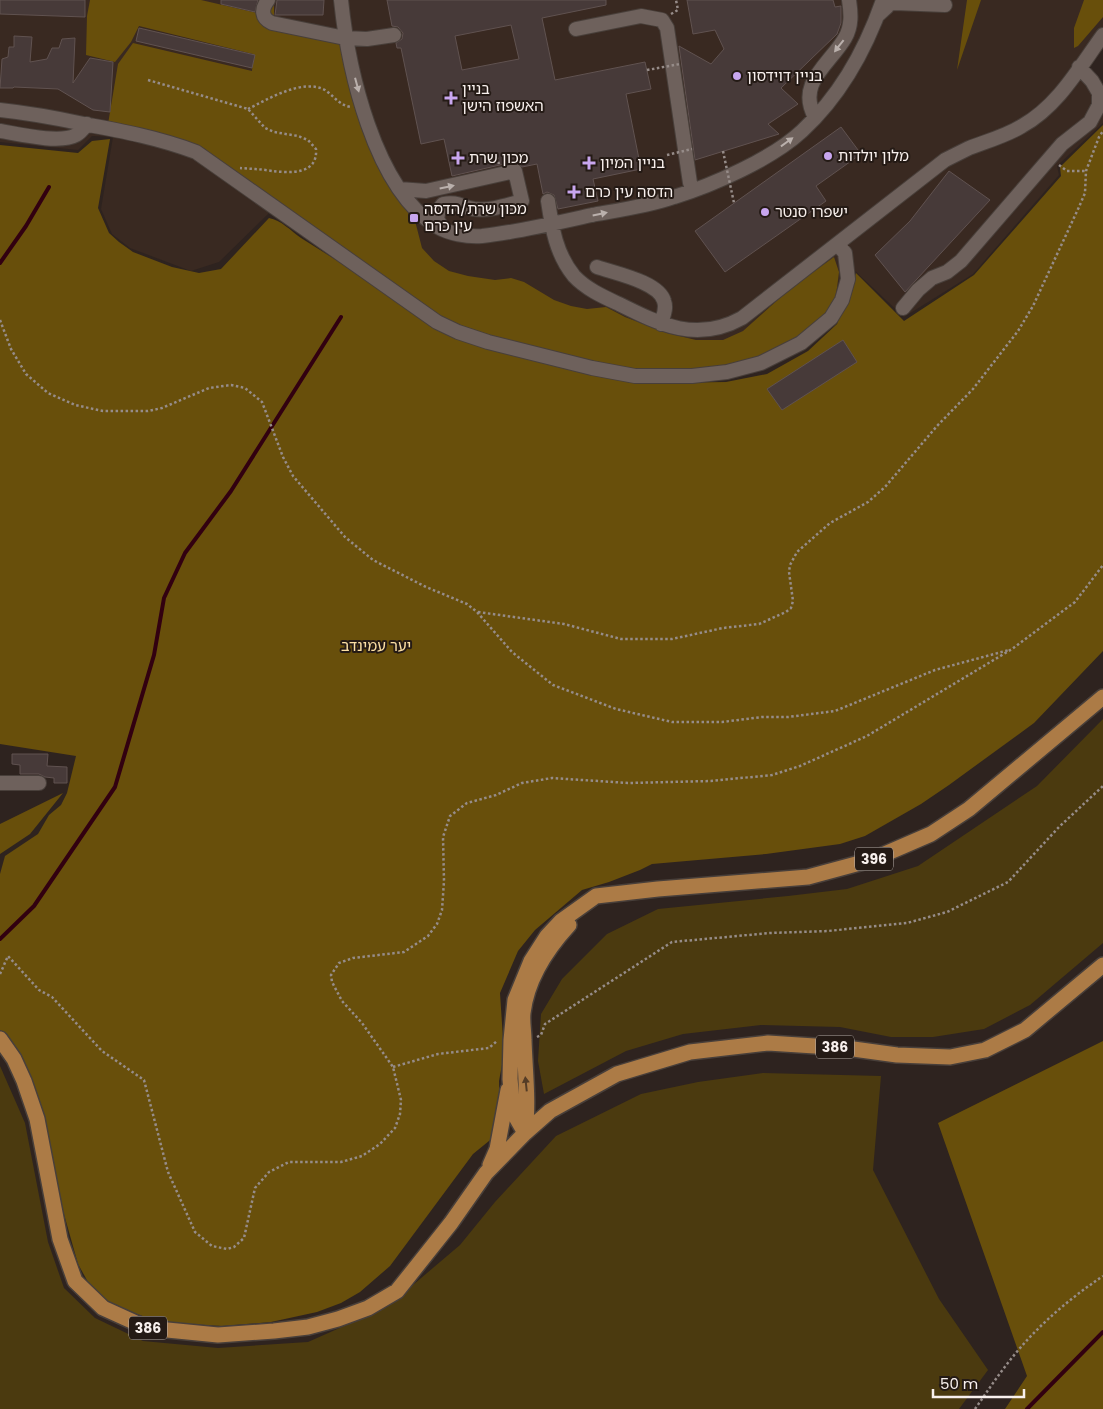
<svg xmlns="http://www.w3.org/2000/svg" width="1103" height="1409" font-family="Poppins,'Noto Sans Hebrew',sans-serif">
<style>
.built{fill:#392921}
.green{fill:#4b3a0f}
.forest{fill:#684f0b}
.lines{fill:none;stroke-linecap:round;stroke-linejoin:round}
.stream{stroke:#320010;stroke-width:4}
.building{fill:#473a39;stroke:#605250;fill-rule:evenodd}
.minor-casing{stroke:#483f3a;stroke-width:16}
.major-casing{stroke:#483f3a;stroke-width:18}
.path{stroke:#968c89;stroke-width:2.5;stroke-dasharray:2.5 2.5;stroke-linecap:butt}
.minor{stroke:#6e615c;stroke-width:14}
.major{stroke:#ac7b46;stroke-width:15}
.path-bridge{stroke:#968c89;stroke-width:2.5;stroke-dasharray:2.5 2.5;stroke-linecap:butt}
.oneway{fill:#bab0ac}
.oneway2{fill:#543c26}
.poi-dot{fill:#c8a6ef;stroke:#241a15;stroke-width:2}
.labels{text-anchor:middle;stroke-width:4;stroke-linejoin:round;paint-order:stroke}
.shield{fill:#241a15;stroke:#b8b0ac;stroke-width:1}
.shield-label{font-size:14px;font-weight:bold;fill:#f8f0ed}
.poi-label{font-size:15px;fill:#f8f0ed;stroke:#241a15;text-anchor:start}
.park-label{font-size:15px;fill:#fce0a4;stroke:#241a15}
</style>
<rect width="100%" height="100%" fill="#2e231f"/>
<path class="built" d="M0 0H1103V44L1088 64 1103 95V123L1057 166 1059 175 973 274 904 317 854 270 841 312 663 379 453 330 269 213 219 262 191 271 130 248 112 234 101 209 113 137 92 136 78 150 0 142Z"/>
<path class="green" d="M1103 719V943L1030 1005 984 1029 933 1037H891L840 1027 761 1025 683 1034 626 1051 544 1094 538 1061 541 1014 562 979 607 934 658 909 788 896 847 889 918 866 1037 786Z
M0 1066 25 1123 48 1242 64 1288 95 1318 143 1341 218 1348 308 1342 387 1307 460 1245 495 1202 556 1136 641 1094 698 1082 763 1073 881 1076 873 1170 939 1299 988 1370 959 1409H0Z"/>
<path class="forest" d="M90 0H201L257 13 261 0H259H274V18L338 32 375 159 389 187 413 213 422 248 434 261 449 271 468 276 495 280 511 278 524 282 554 300 571 306 587 309 606 307 625 317 667 333 696 340H723L743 331 791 288 834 257 839 272 837 288 835 298 826 314 818 324 774 353 722 370H647L602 364 491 339 437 318 227 169 205 149 187 142 108 124 118 64 133 43 252 71 253 54 139 26 131 42 115 62 86 55 87 16Z
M967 0H981L957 70Z
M1084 0H1103V17L1078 46 1074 48V28Z
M1103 125V651L1034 723 949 785 921 804 865 836 840 844 766 854 652 864 640 870 609 882 582 890 535 930 518 951 500 993 504 1054 499 1081 500 1132 473 1154 390 1266 360 1292 341 1303 317 1312 271 1322 222 1326 171 1323 148 1318 117 1307 101 1296 88 1282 78 1264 60 1200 42 1120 0 1032V874L5 856 38 834 49 815 61 805 67 793 76 756 0 744V145L78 153 92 141 110 139 98 208 109 233 119 242 133 252 172 267 199 273 221 269 269 218C281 220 291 231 301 238 339 262 377 285 412 311L626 380 658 383 726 382 767 374 808 351 837 324 856 273 904 321 974 275 1061 176 1060 167Z
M63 793 30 834 0 854V824Z
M1103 1041V1409H1005L1027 1376 938 1123Z"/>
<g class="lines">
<path class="stream" d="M0 263 26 226 49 187
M0 939 34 906 115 787 154 655 164 598 185 553 231 491 341 317
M1027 1409 1103 1332"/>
</g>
<path class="building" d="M0 0H85V17L0 14Z
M221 0H258L255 12 221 4Z
M277 0H324L323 15H275Z
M387 0H606V5L542 18 555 80 645 62 651 89 626 94 641 169 593 179 598 201 558 209 554 195 547 192 543 194 537 164 522 167 518 163 513 162 452 176 444 139 421 144 401 48H397L396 43 402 39 403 33 398 27 392 26ZM511 25 519 59 462 70 455 36Z
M687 0H833L835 7 841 6V23L837 34 781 88 798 104 768 124 779 134 695 160 679 46 711 64 724 49 715 30 693 34Z
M139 28 255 55 252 68 136 41Z
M14 36 32 37 30 62 47 59 52 48H59L62 39 75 38 73 83 90 58 113 62 110 112 93 110 58 89 14 87 13 88H0L2 59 8 57 9 47H14Z
M841 127 861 154 816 186 826 201 725 272 695 231Z
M949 171 990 200 905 292 875 255 910 221Z
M843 340 857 362 782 410 767 389Z
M12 754H48L47 766 67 767V783H54V778L45 777 39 774H20V765L12 764Z"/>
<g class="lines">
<defs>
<path id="minor" d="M268 0C261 9 261 18 272 23L345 38 367 39 394 35
M341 0C348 68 374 188 436 226 449 234 467 237 482 236 519 232 556 223 592 215 620 210 648 206 674 197 713 185 772 159 802 131 840 96 866 49 883 0
M878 15 890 4 895 3 945 5
M576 29 641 16 662 20 667 28 690 183
M0 110C28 113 56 118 84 124 122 131 159 138 196 152L437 322 458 332 488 342 592 368 635 376H692L727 372 761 363 801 343 831 318 842 300 848 279 845 253 837 244
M815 117C796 83 830 64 845 38 852 26 851 13 849 0
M0 131C18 134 60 144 76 135 80 133 84 128 87 124
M399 189 426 191 515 171 522 201C507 205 490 211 474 209 462 207 457 201 443 204L439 209 437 219 444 230
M548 201C552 228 556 254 574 276 586 289 604 297 619 304 661 325 697 343 742 318L945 160C953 156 961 152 969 148 987 141 1006 136 1022 126 1058 106 1079 68 1103 35
M597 267C614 273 659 282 664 301 667 309 663 316 661 324
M903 308 918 290 932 278 947 272 961 261 1062 144 1090 122 1099 105V93L1092 81 1079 67
M0 783H39"/>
<path id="major" d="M0 1039 14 1059 24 1081 37 1119 60 1239 75 1281 103 1308 147 1328 218 1335 274 1331 308 1327 338 1319 368 1308 397 1291 451 1223 486 1173 525 1133 550 1111 617 1074 690 1052 768 1043 846 1048 897 1055 950 1057 985 1050 1025 1030 1103 965
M525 1133 517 1119 512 1101 510 1079 511 1040 515 1000 531 961 547 936 561 921 596 896 658 889 808 877 871 860 931 834 969 809 1103 697
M525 1133C529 1102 525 1071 524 1040 524 1031 522 1022 523 1013 527 980 547 949 569 925
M490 1165 497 1149 508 1090"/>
</defs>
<use href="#minor" class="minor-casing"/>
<use href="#major" class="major-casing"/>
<path class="path" d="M671 14 678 10 676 0
M148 80 248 109 265 128 274 132 298 136 308 140 316 149C318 175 290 173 272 171 261 169 251 169 240 168
M248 109C268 99 303 78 325 90 334 96 340 106 351 107
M497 157 499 164
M1059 165 1067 171H1086
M0 320 11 349 26 374 48 393 75 405 103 411H148L162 408 209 388 231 385 245 388 262 402 283 457 293 476 345 537 373 560 426 587 467 604 477 612 512 652 553 685 616 709 672 722H722L762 717H788L835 711 935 670 1009 650
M478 612 564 624 621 639H672L723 628 759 624 786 612 791 608 793 601 789 572 790 565 797 552 830 523 868 502 885 487 937 426 973 389 1018 331 1033 306 1079 207 1085 193 1086 171 1099 137 1103 131
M0 974 8 956 39 990 52 997 102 1051 144 1080 168 1172 195 1232 212 1246 227 1249 234 1247 244 1238 255 1188 269 1172 289 1162H341L362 1156 380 1144 395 1128 400 1114 401 1100 393 1067 362 1023 342 1001 332 982 331 975 339 963 353 958 404 952 428 936 437 924 442 910 444 881 443 837 450 816 467 803 496 795 522 783 552 778 628 783 711 781 772 775 800 766 867 736 1012 649 1075 602 1103 565
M537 1037 541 1035 545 1024 672 942 770 933 828 931 907 923 947 912 1008 882 1059 827 1103 786
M393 1067 438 1054 489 1048 497 1041
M975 1409C987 1392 998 1375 1011 1359 1037 1326 1069 1299 1103 1276"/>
<use href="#minor" class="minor"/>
<use href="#major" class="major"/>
<path class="path-bridge" d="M647 70 680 64
M723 151 734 203
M667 155 692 149"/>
</g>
<defs><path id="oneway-solid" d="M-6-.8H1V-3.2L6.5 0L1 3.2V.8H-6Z" transform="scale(1.25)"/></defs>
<g class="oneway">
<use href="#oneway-solid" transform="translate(839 46) rotate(128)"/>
<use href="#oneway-solid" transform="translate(357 85) rotate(75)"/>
<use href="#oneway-solid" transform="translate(787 142) rotate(-36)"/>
<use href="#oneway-solid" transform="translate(447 187) rotate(-12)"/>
<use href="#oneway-solid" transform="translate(600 214) rotate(-12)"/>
</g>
<use class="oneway2" href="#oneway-solid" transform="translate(526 1084) rotate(-96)"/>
<g class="poi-dot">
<circle cx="737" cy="76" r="5"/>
<path d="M448.5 90.5h5v5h5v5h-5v5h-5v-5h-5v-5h5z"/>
<circle cx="828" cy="156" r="5"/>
<path d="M455.5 150.5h5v5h5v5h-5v5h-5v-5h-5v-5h5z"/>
<path d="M586.5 155.5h5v5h5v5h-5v5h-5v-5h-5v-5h5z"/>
<path d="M571.5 184.5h5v5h5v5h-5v5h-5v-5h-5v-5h5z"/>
<circle cx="765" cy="212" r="5"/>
<rect x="409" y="213" width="10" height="10" rx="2.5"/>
</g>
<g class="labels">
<g class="shield">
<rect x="855" y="847.5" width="38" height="23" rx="4"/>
<rect x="816" y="1035.5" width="38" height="23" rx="4"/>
<rect x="129" y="1316.5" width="38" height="23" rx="4"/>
</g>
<g class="shield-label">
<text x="874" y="864">396</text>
<text x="835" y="1052">386</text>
<text x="148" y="1333">386</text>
</g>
<g class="poi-label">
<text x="747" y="81">בניין דוידסון</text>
<text x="462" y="94">בניין<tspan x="462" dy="17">האשפוז הישן</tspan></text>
<text x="838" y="161">מלון יולדות</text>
<text x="469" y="163">מכון שרת</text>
<text x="600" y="168">בניין המיון</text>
<text x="585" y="197">הדסה עין כרם</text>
<text x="424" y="214">מכון שרת/הדסה<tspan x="424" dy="17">עין כרם</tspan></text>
<text x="775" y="217">ישפרו סנטר</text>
</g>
<g class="park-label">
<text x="376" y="651">יער עמינדב</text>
</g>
</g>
<path d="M933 1389v8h91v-8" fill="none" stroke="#f8f0ed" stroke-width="2.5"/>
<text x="940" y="1389" font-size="15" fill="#f8f0ed" stroke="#241a15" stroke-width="4" paint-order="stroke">50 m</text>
</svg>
